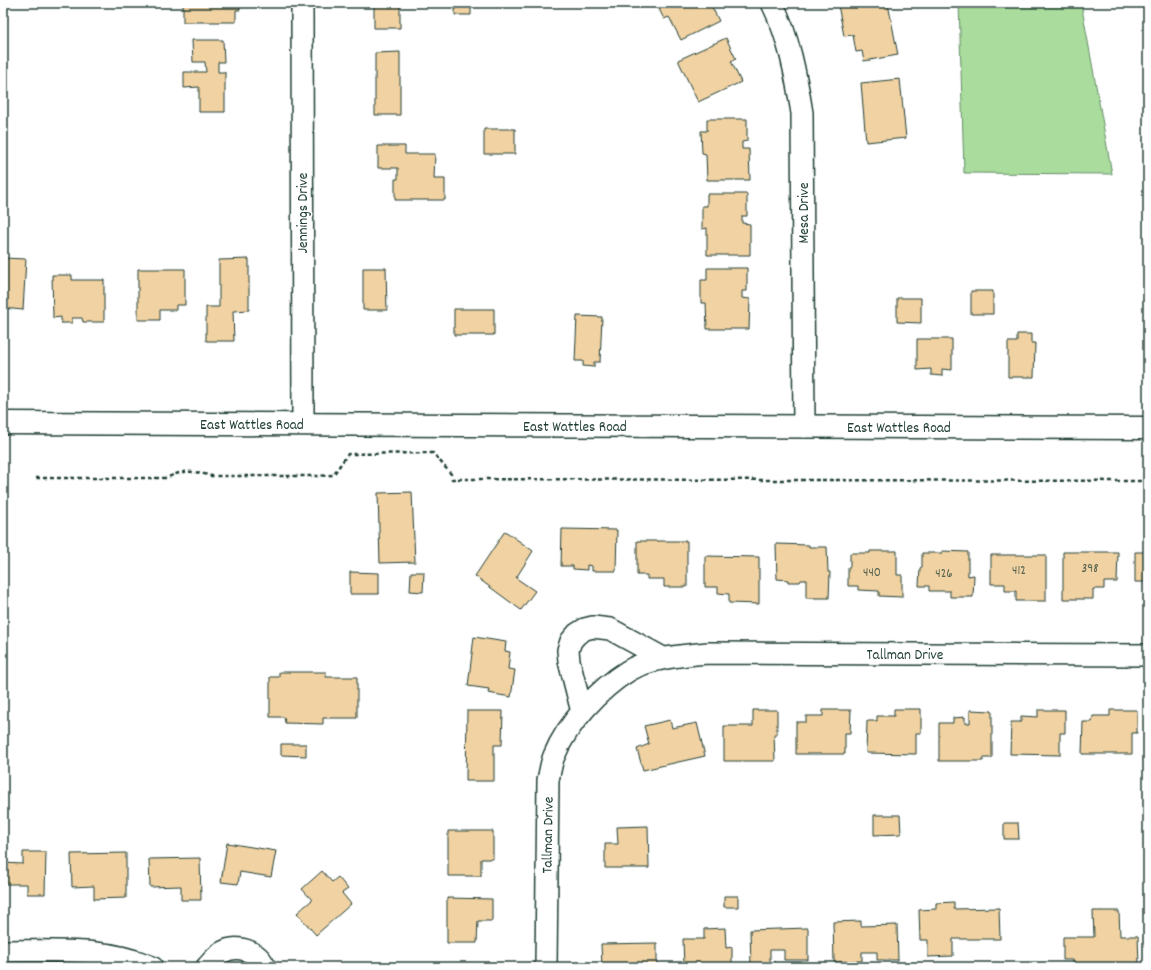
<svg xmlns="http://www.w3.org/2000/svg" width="1151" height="970" font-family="Dekko,sans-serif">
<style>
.green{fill:#aadc9d;stroke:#648c68}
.building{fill:#f1d2a3;stroke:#1f3d34}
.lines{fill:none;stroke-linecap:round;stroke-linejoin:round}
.minor-casing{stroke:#1f3d34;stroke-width:24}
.secondary-casing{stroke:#1f3d34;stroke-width:25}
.path{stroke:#1f3d34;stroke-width:2.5;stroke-dasharray:4 3;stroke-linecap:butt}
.minor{stroke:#fff;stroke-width:21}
.secondary{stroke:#fff;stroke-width:22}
.labels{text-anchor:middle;stroke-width:3;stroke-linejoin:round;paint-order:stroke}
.number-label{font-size:13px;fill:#546250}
.street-label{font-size:15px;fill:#1f3d34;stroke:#fff}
</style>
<rect width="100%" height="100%" fill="#fff"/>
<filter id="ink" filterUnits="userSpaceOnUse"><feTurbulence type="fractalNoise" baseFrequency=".025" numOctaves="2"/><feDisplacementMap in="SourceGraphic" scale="8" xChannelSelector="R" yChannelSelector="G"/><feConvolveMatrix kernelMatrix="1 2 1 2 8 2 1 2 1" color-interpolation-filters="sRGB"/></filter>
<g filter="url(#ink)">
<path class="green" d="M959 3H1081L1112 174 964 173Z"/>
<path class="building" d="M183 3H240V10H236V22H183Z
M374 3H400V28H374Z
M455 3H471V15H455Z
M656 3H710L719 21 681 40 669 17 664 19Z
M848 3H871V7L888 4 898 55 864 61 862 51 856 52 853 35 844 36 838 5Z
M726 38 736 59 731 61 741 82 698 102 678 60Z
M192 40H223L224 62H218V72H225V112H199V87L184 88V72H206L205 62H193Z
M400 52V115H375V53Z
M900 79 906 138 866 142 861 83Z
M707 119H747V141L742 142V149H749L750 180H707L706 154 702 153 701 131H707Z
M484 129H515V154H484Z
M378 146H405V154H435L434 179H445V200H395V179H398V168H378Z
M707 194H747V216H742V223L750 224V255H707V228L702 229V206H707Z
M3 258 26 259 23 310 3 308Z
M249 259V310L233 311 234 341H206V307H219V260Z
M363 268H386L387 310H363Z
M707 268H747V291H742V298L750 299 749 329H707L706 303H701V280H707Z
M138 269H185V305H176V310H160V320H138Z
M52 275H72V280H104V322H83L82 318H72V323H61V317L53 318Z
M971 291H993V314H971Z
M897 298H921V323L897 322Z
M454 309H494V335H454Z
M577 316 602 317 600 362H594V367L583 366V361H575Z
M1017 334H1031V343H1035L1034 377H1008V342H1017Z
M917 339H952V370L942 369V376L931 375V369L917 370Z
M412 492 415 562 380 563 378 493Z
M562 529 617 530 616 571H592V566L587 565V570L573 569V566H561Z
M505 531 533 551 516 578 535 591 521 610 475 576Z
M637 541H687V587H664V579H647V575H637Z
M776 544 809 545V547H827L828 572H830L829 598H806V580H801L800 582H788V580L777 579Z
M870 551H897V575H902V597L879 596V591L858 590V586H848V567H850V553H870Z
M942 551 968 552V576L974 575 973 597H950V591H929V586H919L920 568 922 567V553H942Z
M1063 552H1118L1117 582H1104V589H1093V599H1063Z
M1135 552H1148V582H1135Z
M991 555H1046V601H1016V591H1005V584H991Z
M705 556 759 557V604L729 603V594L718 593V587H705Z
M350 572 379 573V594H350Z
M411 572H424L423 592 410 591Z
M474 637 506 642 505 651 510 652 508 669 515 670 511 697 488 693 489 689 468 686Z
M279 672H326V677H357V718H323V724L285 723 284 717H270V677H279Z
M894 709H921V733H916V754L866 753 867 721H877V716H894Z
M753 710H777V734H774L775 761H724V726H753Z
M823 710H851L850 733H845V754H796V722H806V716H823Z
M970 710 992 711V758H983V761H939V723H953V718L965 717V723H970Z
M1038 710H1065V733H1060V755L1010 754 1011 722H1021V716L1038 717Z
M1110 710H1137V733H1132V754H1082L1083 722H1092L1093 716H1110Z
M467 711H503L502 745H494V781H466Z
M670 720 672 728 697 723 705 756 643 770 637 749 649 744 644 726Z
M281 744H306V756L281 755Z
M874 815H900L901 834 874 835Z
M1004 823H1018L1019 839H1004Z
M648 826 649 868H605V844H618L617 827Z
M448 831H493V859H481V876H448Z
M227 843 276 851 271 877 240 872 238 884 221 882Z
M23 852H46L45 894H27V884H3V863L23 864Z
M126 853V898L94 899V886L72 887 71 854Z
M200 858 201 900H181V886L150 887 149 859Z
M322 871 332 882 338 877 348 889 342 893 351 904 316 935 297 913 312 900 302 889Z
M724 896H738V907H724Z
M447 898 492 899V921H478L477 943H447Z
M954 902V909L999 908 1000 939H953V956L928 957V940H920L919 910 936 909V903Z
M1093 911H1119L1120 936H1138L1139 965 1073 966V960H1063V937H1094Z
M861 921V926L897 925 898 960H877V952H862V961L834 962 833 922Z
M725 928 726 948 732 947V967H684L683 939H704V929Z
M808 928V960H784V950H770V962H775V967H751L750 930Z
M657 943V967H602L601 944Z"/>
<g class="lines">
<defs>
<path id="minor" d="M302 3 303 424
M772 3C789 37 796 75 802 113L804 427
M582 712 569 661 568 650 571 641 577 634 585 629 593 627 610 629 663 658
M3 951C53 951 105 947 152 967
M207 967C211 963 216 956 221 953 237 943 258 951 265 967
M546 967 548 780C550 772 551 763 554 756 567 724 599 689 628 671 649 658 684 655 708 653L1148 655"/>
<path id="secondary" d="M3 423 1148 428"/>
</defs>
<use href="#minor" class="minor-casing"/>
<use href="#secondary" class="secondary-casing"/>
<path class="path" d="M36 478H166C183 470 192 470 211 476H319L333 475 348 454 433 453 451 474 452 479 1148 481"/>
<use href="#minor" class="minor"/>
<use href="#secondary" class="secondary"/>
</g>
</g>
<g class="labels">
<g class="number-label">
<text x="1090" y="572">398</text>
<text x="1019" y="574">412</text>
<text x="872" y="576">440</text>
<text x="944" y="577">426</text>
</g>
<g class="street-label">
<text transform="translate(302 213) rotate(-90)" y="5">Jennings Drive</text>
<text transform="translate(803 213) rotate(-90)" y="5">Mesa Drive</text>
<text x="252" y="429">East Wattles Road</text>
<text x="575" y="431">East Wattles Road</text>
<text x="899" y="432">East Wattles Road</text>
<text x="905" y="659">Tallman Drive</text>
<text transform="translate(547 835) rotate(-89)" y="5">Tallman Drive</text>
</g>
</g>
<rect width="1151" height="970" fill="none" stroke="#fff" stroke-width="16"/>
<rect x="8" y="8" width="1135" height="954" fill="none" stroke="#1f3d34" stroke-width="1.5" filter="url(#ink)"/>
</svg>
